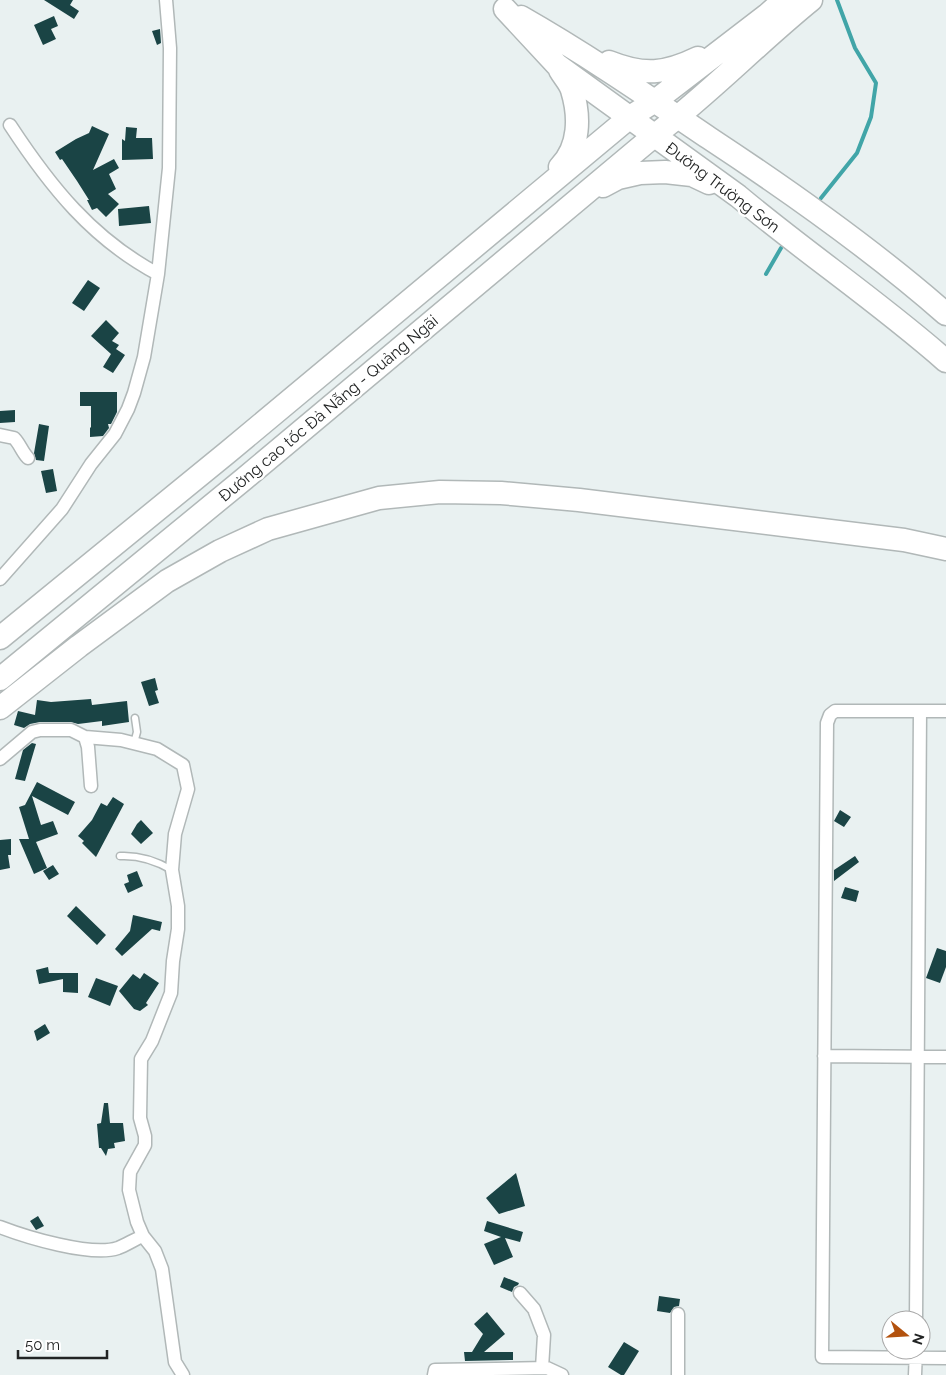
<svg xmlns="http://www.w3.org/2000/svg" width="946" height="1375" font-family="Raleway,sans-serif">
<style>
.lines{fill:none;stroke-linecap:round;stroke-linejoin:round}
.stream{stroke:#41a5a8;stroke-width:4}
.building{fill:#1a4445}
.lane-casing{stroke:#b1b8b8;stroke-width:9}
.street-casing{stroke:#b1b8b8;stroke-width:15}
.highway-casing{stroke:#b1b8b8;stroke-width:25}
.lane{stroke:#fff;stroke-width:6}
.street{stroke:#fff;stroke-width:12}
.highway{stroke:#fff;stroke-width:22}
.labels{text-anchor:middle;stroke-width:5;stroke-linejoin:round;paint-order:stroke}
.street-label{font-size:16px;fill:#222424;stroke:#fff}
</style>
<rect width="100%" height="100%" fill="#e9f1f1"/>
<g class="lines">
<path class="stream" d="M821 198 857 153 871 117 876 83 855 48 837 0
M766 274 781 248"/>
</g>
<path class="building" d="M44 0H73L70 5 79 11 74 19Z
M54 16 58 26 51 29 56 39 43 45 34 25Z
M160 29 161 43 157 45 152 31Z
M92 126 109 134 93 170 114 159 119 168 109 174 116 189 108 194 119 204 106 217 97 208 92 210 87 200H89L77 181 62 159 60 160 55 152 76 139 89 133Z
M126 127 137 128 136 138H152L153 159 122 160V139L125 141Z
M149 206 151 223 119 226 118 209Z
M88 280 100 288 84 311 72 303Z
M106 320 119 333 112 341 119 345 116 349 125 355 113 373 103 367 111 354 91 336Z
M80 392H117V412L111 424H108L109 428 103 436 90 437V428L91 427V406H80Z
M15 410V422L0 423V411Z
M39 424 49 426 44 461 36 460 34 453Z
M53 469 57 491 46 493 41 471Z
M155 678 158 690 155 691 159 703 149 706 141 682Z
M91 699 92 705 127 701 129 722 102 726V721L78 724 71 722H40L30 724 24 728 14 725 18 711 35 715 37 700 51 702Z
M32 743 36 744 25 781 15 779 23 750Z
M37 782 75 802 68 815 32 796 41 825 53 821 58 834 36 842 47 868 34 874 19 839H29L19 807 25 805Z
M113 797 124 804 96 857 82 843 84 841 78 836 92 820 101 803 107 806Z
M840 810 851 817 844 827 834 821Z
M141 820 153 833 141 844 131 834 137 824Z
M11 839V855H8L10 868 0 870V840Z
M855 856 859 862 834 881V870Z
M53 865 59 874 49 880 43 871Z
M137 871 143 886 128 893 124 884 129 882 127 875Z
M845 887 859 891 856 902 841 898Z
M76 906 106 935 97 945 67 916Z
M133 915 162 922 160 931 152 929 122 956 115 949 130 931Z
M937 948 946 951V967L940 983 926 978Z
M48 967 49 973H78V993L63 992V979L39 984 36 970Z
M144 973 159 983 146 1003 148 1005 140 1011 134 1009 119 991 133 974 140 979Z
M96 978 118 986 110 1006 88 997Z
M45 1024 50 1033 37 1041 34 1031Z
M104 1103H108L110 1123H123L125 1141 114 1143 115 1148 108 1149 106 1156 101 1148H99L97 1124 101 1123Z
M516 1173 525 1206 499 1214 486 1198Z
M38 1216 44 1226 36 1230 30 1221Z
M487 1221 523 1232 520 1242 505 1238 513 1257 494 1265 484 1244 501 1237 484 1231Z
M504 1277 519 1283 518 1285 514 1287 512 1292 500 1287Z
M659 1296 680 1299 679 1306 674 1307 670 1313 657 1311Z
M487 1312 505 1334 484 1352H513V1360L465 1361 464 1352H472L483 1334 474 1324Z
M624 1342 639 1351 624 1375H621L608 1367Z"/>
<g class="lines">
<defs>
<path id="lane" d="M134 743 137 732 135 718
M120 856C139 855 155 860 172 870"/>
<path id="street" d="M10 125C50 186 92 239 158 274
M0 435 14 438C20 444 22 452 28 458
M0 579 62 509 91 464 115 434 128 409 134 393 144 357 158 274 169 168 170 48 166 0
M946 711H835L830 715 827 723 822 1357 946 1358
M85 737 121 740 157 749 183 765 188 789 175 834 172 870 178 906V929L173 961 171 993 152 1041 141 1059 140 1118 145 1136V1145L130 1172 129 1190 137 1222 143 1236 155 1251 162 1269 175 1362 183 1375
M0 759 32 732 40 730H71L85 737 88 747 91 786
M824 1056 946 1057
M0 1227C26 1237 91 1257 118 1248 126 1245 135 1239 143 1236
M520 1293 534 1309 544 1335 542 1368
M678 1314V1375
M916 1320 920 711
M434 1375 435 1370 547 1368 562 1375
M915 1375 916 1350"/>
<path id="highway" d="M505 9 557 65 738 196C806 253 879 302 946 361
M521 17C586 54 647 96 709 138 791 192 872 249 946 314
M609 62C644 76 665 74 698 58
M560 70C564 77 570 83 572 90 580 116 580 147 560 167
M603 186 618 178 640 173 665 172 692 175 709 183
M0 638 228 452 630 117 655 101 767 15 784 0
M0 679 244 479 655 135C710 93 758 43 811 0
M0 708 79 646 167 581 220 551 268 529 379 498 440 492 501 493 579 500 904 540 946 549"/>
</defs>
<use href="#lane" class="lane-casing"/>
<use href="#street" class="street-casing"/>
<use href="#highway" class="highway-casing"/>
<use href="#lane" class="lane"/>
<use href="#street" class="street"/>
<use href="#highway" class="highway"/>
</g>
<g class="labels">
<g class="street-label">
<text transform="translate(723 187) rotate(37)" y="6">Đường Trường Sơn</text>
<text transform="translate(328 408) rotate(-40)" y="6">Đường cao tốc Đà Nẵng - Quảng Ngãi</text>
</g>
</g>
<g transform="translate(906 1335) rotate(108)"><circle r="24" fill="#ffffff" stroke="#a7a7a7"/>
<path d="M0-4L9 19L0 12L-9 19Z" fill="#b3520e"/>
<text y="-8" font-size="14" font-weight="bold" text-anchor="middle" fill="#222424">N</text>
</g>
<path d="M18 1350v8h89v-8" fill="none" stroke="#222424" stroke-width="2.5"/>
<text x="25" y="1350" font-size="15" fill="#222424" stroke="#ffffff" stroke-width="4" paint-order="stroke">50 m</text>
</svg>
